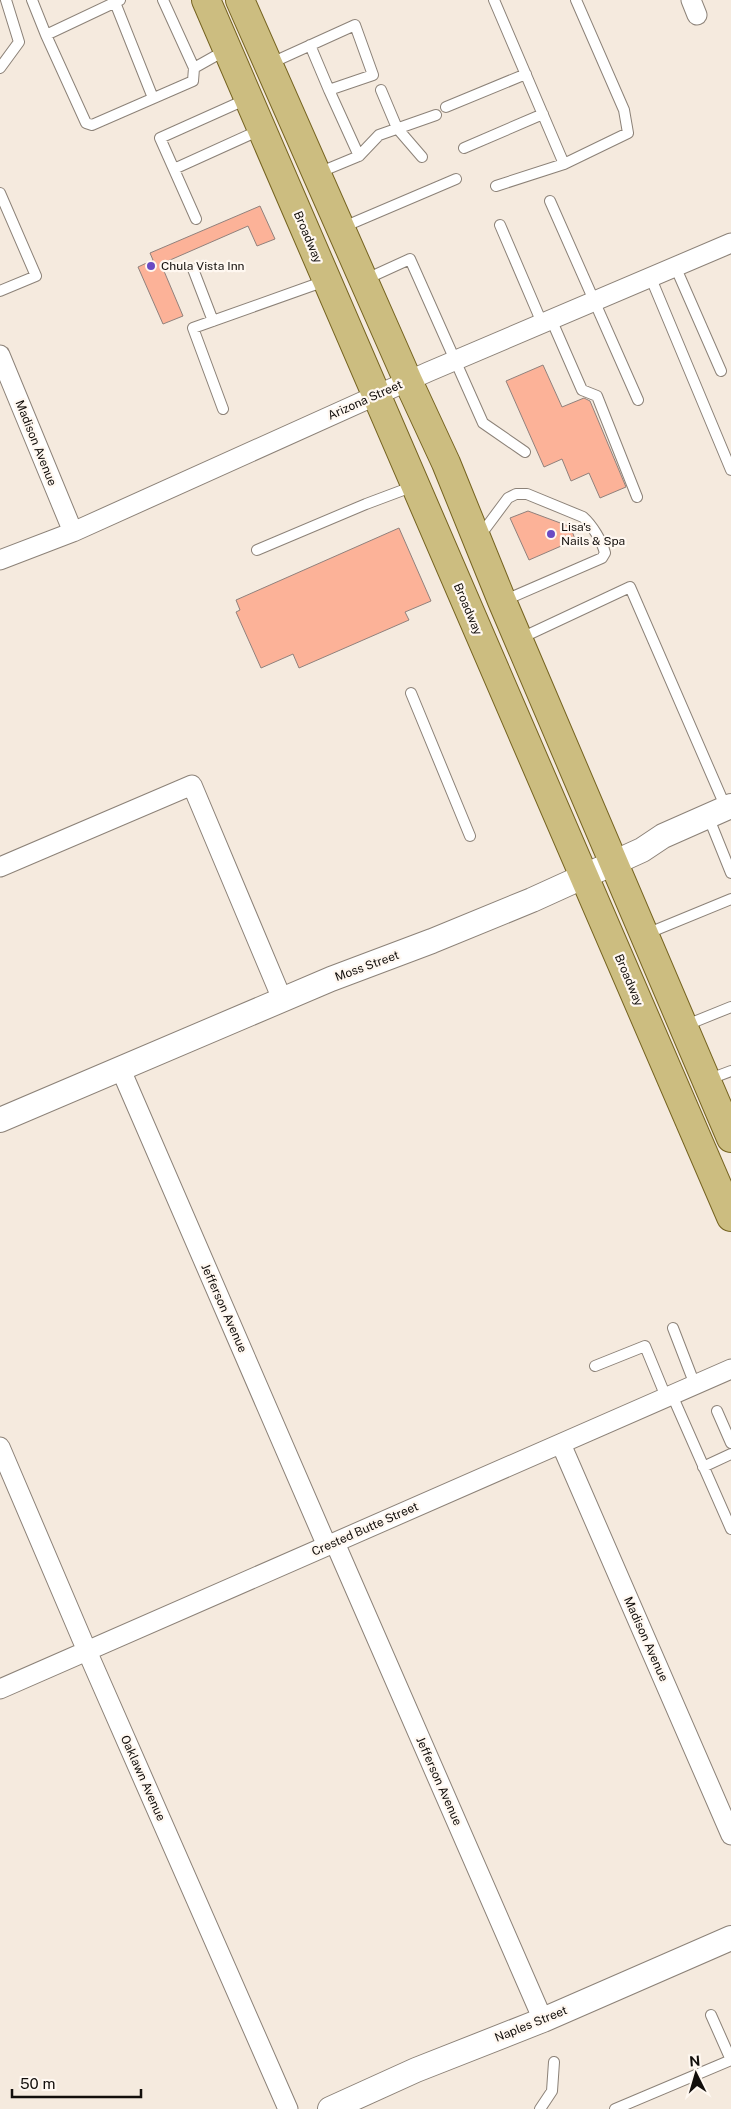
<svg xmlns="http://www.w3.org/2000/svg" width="731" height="2109" font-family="'Public Sans',sans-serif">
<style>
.building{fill:#fcb298;stroke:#90817c}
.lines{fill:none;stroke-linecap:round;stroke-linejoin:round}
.service-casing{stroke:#8c8278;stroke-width:12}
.minor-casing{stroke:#8c8278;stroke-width:21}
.tertiary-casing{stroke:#8c8278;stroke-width:26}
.primary-casing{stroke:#756320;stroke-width:30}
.service{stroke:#fff;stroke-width:10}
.minor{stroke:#fff;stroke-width:19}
.tertiary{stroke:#fff;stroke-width:24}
.primary{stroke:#ccbd80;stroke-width:28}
.poi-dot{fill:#6a4ac3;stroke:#fff8f1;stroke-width:2}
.labels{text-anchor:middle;stroke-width:4.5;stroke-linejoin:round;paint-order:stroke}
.street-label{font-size:12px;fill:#120e0b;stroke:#fff8f1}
.poi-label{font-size:12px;fill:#120e0b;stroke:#fff8f1;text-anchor:start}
</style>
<rect width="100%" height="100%" fill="#f5eade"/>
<path class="building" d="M260 206 275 239 257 246 248 226 161 264 183 316 163 324 138 267 153 260 150 253Z
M543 365 562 407 584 398 590 401 626 487 600 498 589 473 571 481 562 459 544 467 506 381Z
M528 511 571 527 575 540 529 560 510 518Z
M399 528 431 601 405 612 409 620 299 668 293 654 261 668 236 612 240 610 236 600Z"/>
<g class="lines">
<defs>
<path id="service" d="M32 0 46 35 120 0
M114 0 153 98
M163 0 194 68
M494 0 564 164 496 186
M46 35 86 123 92 125 193 81 194 68 226 50
M269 64 355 25 373 75 329 90 310 45
M0 68 19 42 6 0
M381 90 397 128 422 157
M446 107 526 74
M464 148 543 114
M359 156 379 135 436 115
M564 164 628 133 624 110 576 0
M174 169 260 130
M318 173 359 156 329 90
M0 193 36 276 0 291
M550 201 638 400
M196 219 160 138 247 99
M500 225 542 323
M341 228 456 179
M675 266 721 371
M193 269 213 321
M650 276 731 470
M364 280 410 259 483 423 525 452
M551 319 582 390 597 396 637 497
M223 409 193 328 325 281
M479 537 508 498 516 494H527L583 517C592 525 602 541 605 553L602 558 503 601
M257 550 366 504 414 486
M519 639 630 587 726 808
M411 693 470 836
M708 816 731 873
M646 934 731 899
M684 1026 731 1007
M707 1080 731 1071
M673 1328 695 1385
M595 1366 645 1346 666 1397
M672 1395 731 1529
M717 1411 731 1443
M703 1467 731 1454
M711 2015 731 2060
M540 2109 552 2091 554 2062
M615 2109 731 2060"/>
<path id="minor" d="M691 0 697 15
M0 355 73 532
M0 560 73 532 428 372 731 243
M0 867 192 785 282 999
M121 1070 327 1546
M561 1444 731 1835
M0 1447 87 1651 288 2109
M335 1543 543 2020
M0 1689 731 1369"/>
<path id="tertiary" d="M0 1120 331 979 432 941 532 900 642 850 663 836 731 806
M330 2109 416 2070 543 2020 731 1938"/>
<path id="primary" d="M206 0 731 1217
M240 0 408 381 446 463 502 601 731 1138"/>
</defs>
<use href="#service" class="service-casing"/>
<use href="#minor" class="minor-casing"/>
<use href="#tertiary" class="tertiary-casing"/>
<use href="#primary" class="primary-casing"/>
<use href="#service" class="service"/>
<use href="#minor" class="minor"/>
<use href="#tertiary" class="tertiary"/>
<use href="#primary" class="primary"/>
</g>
<g class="poi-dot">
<circle cx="151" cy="266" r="5"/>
<circle cx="551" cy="534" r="5"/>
</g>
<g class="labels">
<g class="street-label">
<text transform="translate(308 237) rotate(67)" y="4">Broadway</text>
<text transform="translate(365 400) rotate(-24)" y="4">Arizona Street</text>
<text transform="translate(36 443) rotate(68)" y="4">Madison Avenue</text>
<text transform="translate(468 609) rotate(67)" y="4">Broadway</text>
<text transform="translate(367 966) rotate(-20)" y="4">Moss Street</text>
<text transform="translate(629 980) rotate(67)" y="4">Broadway</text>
<text transform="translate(224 1308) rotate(66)" y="4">Jefferson Avenue</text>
<text transform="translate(365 1529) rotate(-24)" y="4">Crested Butte Street</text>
<text transform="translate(646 1639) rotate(66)" y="4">Madison Avenue</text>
<text transform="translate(143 1778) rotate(66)" y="4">Oaklawn Avenue</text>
<text transform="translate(439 1781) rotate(66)" y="4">Jefferson Avenue</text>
<text transform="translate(531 2024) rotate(-22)" y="4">Naples Street</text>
</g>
<g class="poi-label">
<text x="161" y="270">Chula Vista Inn</text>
<text x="561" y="531">Lisa's<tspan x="561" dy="14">Nails &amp; Spa</tspan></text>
</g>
</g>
<g transform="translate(696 2074) rotate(355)" stroke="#fff8f1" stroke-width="4" paint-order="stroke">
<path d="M0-4L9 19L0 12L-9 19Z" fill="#120e0b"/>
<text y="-8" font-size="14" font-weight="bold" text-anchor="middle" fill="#120e0b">N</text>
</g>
<path d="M12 2089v8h129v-8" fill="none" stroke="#120e0b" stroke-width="2.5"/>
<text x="20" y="2089" font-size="15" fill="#120e0b" stroke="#fff8f1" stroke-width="4" paint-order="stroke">50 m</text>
</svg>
